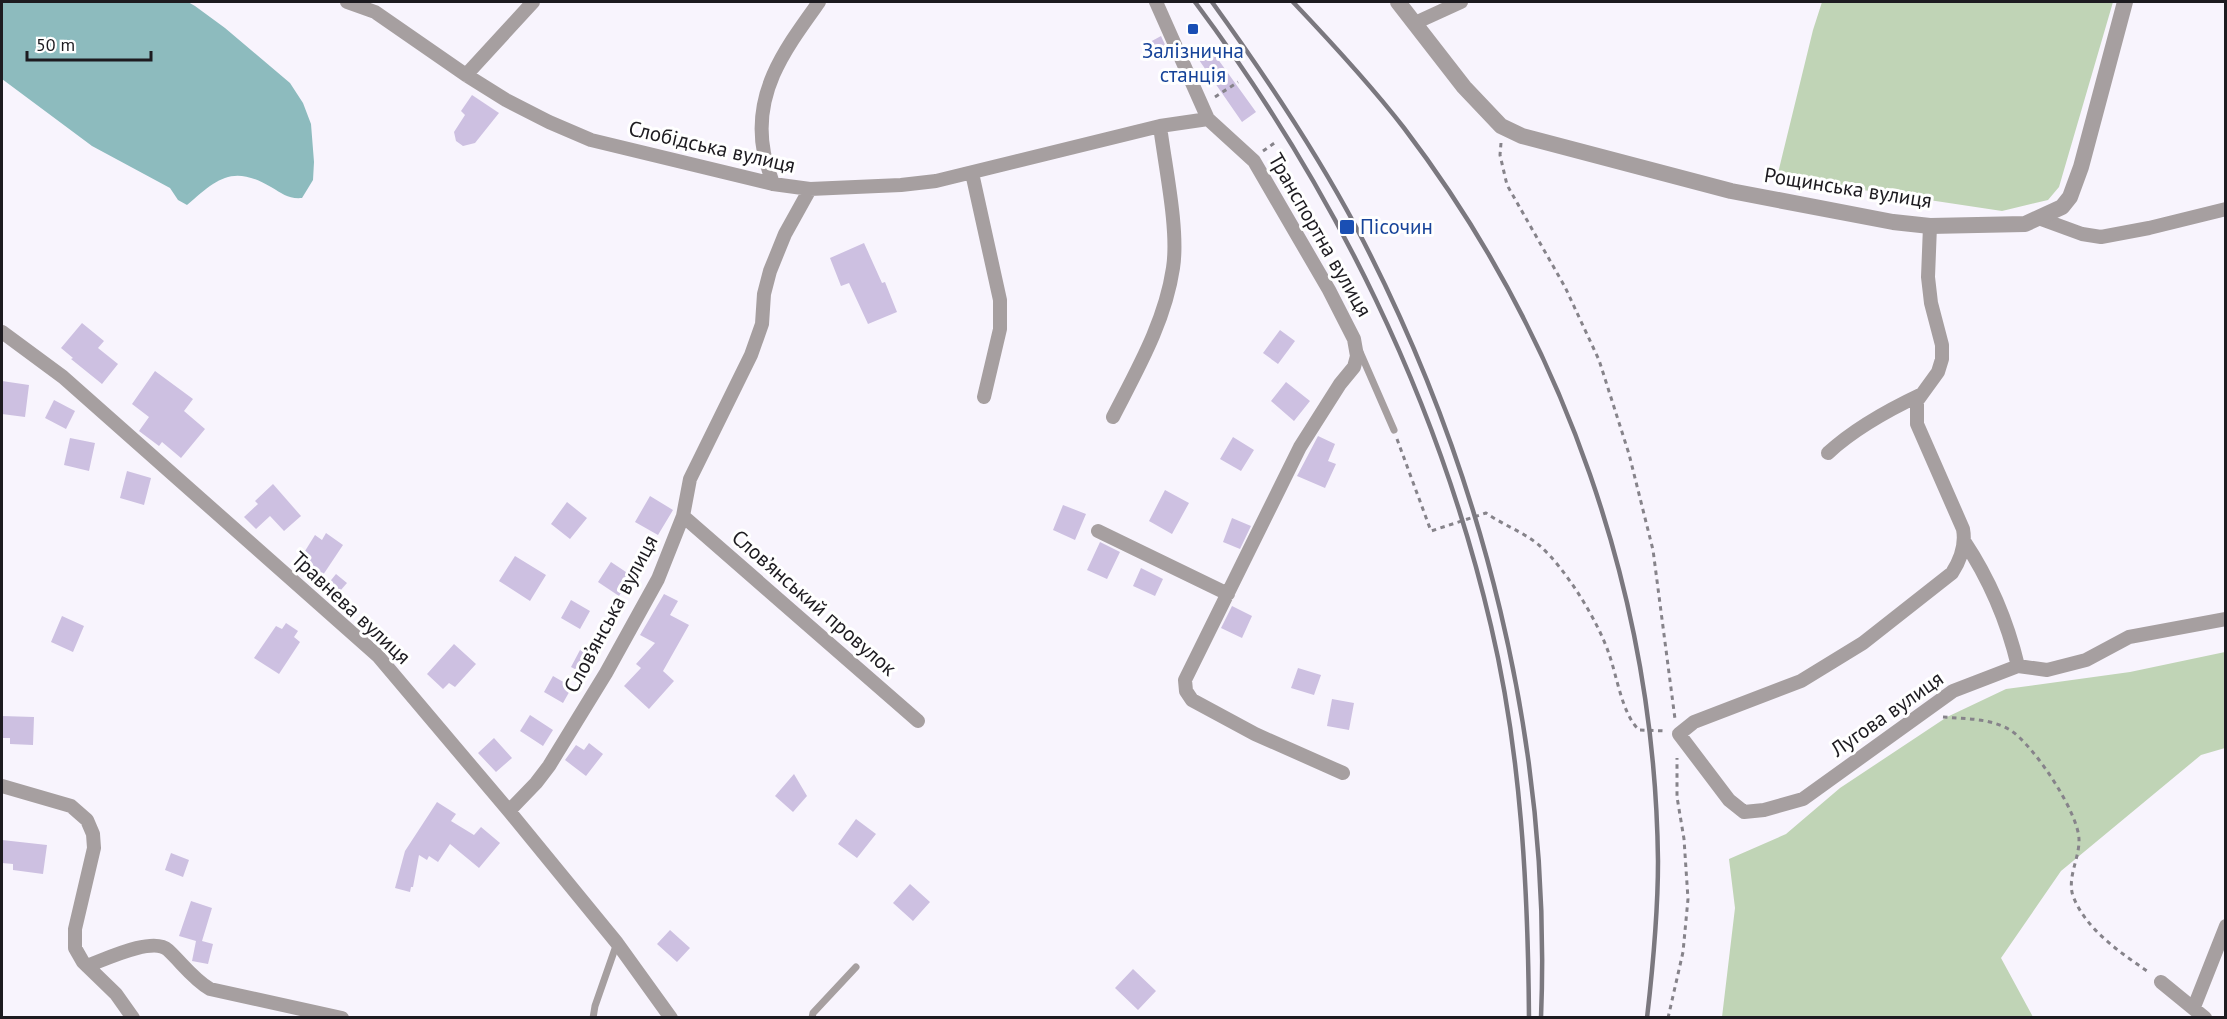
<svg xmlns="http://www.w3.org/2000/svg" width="2227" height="1019" font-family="'PT Sans',sans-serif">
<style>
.green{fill:#c0d4b6}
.water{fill:#8dbbbe}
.building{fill:#cdc0e1}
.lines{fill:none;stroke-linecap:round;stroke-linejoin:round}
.path{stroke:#86838a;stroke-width:3;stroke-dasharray:4.5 4.5;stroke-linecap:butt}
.service{stroke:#a69fa0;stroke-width:7}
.minor{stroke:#a69fa0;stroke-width:14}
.tertiary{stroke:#a69fa0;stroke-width:16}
.rail{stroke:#7b787f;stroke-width:4.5}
.transit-dot{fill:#1a4fb4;stroke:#fff;stroke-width:2}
.labels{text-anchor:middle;stroke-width:6;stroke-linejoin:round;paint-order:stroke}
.transit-label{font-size:21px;fill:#164399;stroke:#fff}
.street-label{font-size:21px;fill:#1d1b20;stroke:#fff}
</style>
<rect width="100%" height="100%" fill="#f8f4fd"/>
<path class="green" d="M1822 2H2113L2059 187 2048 200 2002 211 1777 177 1813 30Z
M2225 652V748L2201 755 2061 871 2001 958 2033 1017H1722L1735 908 1729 859 1786 834 1840 788 1947 717 2006 689 2130 672Z"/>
<path class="water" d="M2 2H188L195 6 225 28 290 83 303 103 311 124 314 162 313 180 302 198C288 199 283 194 271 187 232 164 217 179 187 205L178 200 170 188 92 146 2 79Z"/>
<path class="building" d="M1161 36 1168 51 1157 56 1150 42Z
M1212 51 1256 112 1242 122 1199 60Z
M472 95 499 113 475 143 463 146 456 141 454 132 465 115 461 111Z
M864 243 882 283 885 282 897 312 868 324 849 283 841 286 830 258Z
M82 323 104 341 98 348 118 364 102 384 71 359 73 358 61 348Z
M1280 330 1295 341 1278 364 1263 353Z
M155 371 193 399 184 411 205 429 181 458 162 442 159 446 139 431 149 417 132 404Z
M2 381 29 385 25 417 2 414Z
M1286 382 1310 401 1294 421 1271 401Z
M54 400 75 411 66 429 45 418Z
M1318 436 1335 444 1328 461 1336 464 1325 488 1297 476Z
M1233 437 1254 450 1241 471 1220 459Z
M70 438 95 443 89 471 64 465Z
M127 471 151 478 144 505 120 498Z
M273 484 301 516 284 531 270 516 256 529 244 517 258 504 255 501Z
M1165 490 1189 503 1172 534 1149 521Z
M650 496 673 510 658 535 635 522Z
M567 502 587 518 570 539 551 524Z
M1063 505 1086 514 1075 540 1053 530Z
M1232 518 1251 526 1240 549 1223 542Z
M326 533 343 545 323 575 300 559 315 535 322 540Z
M1100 542 1120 552 1107 579 1087 570Z
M515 556 546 575 530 601 499 581Z
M611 562 632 576 619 596 598 582Z
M1141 568 1163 579 1155 596 1133 586Z
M336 574 347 583 333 599 323 590Z
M664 594 678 601 670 615 689 625 663 671 674 681 649 709 624 686 641 668 636 664 655 643 640 635Z
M571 600 590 611 580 629 561 618Z
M1232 606 1252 616 1242 638 1221 628Z
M62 616 84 626 73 652 51 642Z
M286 623 298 631 294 637 300 642 279 674 254 658 276 626 282 629Z
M454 644 476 664 455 687 449 683 443 689 427 674Z
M580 650 595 658 586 675 571 667Z
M1298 668 1321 675 1314 695 1291 688Z
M553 676 572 687 563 703 544 692Z
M1332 699 1354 703 1349 730 1327 726Z
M530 715 553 730 543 746 520 731Z
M2 716 34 717 33 745 10 744V738H2Z
M494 738 512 758 496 772 478 753Z
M589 743 603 754 586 776 565 760 576 745 584 750Z
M794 774 807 796 793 812 775 796Z
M437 802 456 814 451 821 474 835 481 827 500 843 479 868 450 844 438 862 429 856 427 860 419 855 413 887H411L410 892 395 888 405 851Z
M856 819 876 834 857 858 838 844Z
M2 840 47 845 43 874 13 870V864L2 863Z
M171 853 189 860 183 877 165 870Z
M910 884 930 902 913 921 893 903Z
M191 901 212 908 202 941 213 944 208 964 192 961 196 941 179 936Z
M670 930 690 948 677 962 657 944Z
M1133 969 1156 991 1138 1010 1115 988Z"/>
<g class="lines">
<path class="path" d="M1215 97 1238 82
M1501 143 1500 155 1507 185 1565 287 1599 360 1629 454 1653 550 1675 719
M1263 151 1276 142
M1350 298 1360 294
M1397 439 1431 531 1486 513C1503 525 1524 532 1540 546 1566 569 1598 621 1609 654 1617 676 1622 714 1639 730L1666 731
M1943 717C1966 719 1990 718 2010 730 2033 744 2080 814 2079 841 2079 859 2067 878 2073 896 2086 930 2121 953 2150 973
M1668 1018 1683 952 1688 899 1684 839 1677 797V758"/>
<path class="service" d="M1360 352 1394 430
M593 1018 595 1006 617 943
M812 1018 813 1013 856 967"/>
<path class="minor" d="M347 2 375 12 466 75 506 100 549 122 591 140 773 184 810 189 901 185 936 181 1160 126 1208 119
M1156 2 1208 119 1254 161 1329 290 1354 339 1357 356 1354 367 1340 384 1300 447 1185 680 1186 691 1192 700 1255 734 1343 773
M1415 23 1461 2
M466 75 533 2
M972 173 1000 300V329L984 397
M773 184C770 174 766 163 764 153 752 92 786 48 819 2
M2041 219 2082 234 2101 237 2149 228 2226 209
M1930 226 1928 277 1931 303 1942 345V359L1938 372 1917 401V424L1963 529C1966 545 1961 559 1952 573L1863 643 1801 681 1694 722 1679 734 1729 800 1744 812 1764 810 1803 799 1953 691 2018 666 2047 670 2086 660 2129 637 2226 619
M2 332 63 377 378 656 509 811 617 943 671 1018
M1113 417C1137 370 1165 322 1173 268 1179 230 1165 166 1160 126
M1828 453C1855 428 1888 410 1922 394
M683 516 918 721
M1098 531 1228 594
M1964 541C1990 580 2007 620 2018 666
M2 786 71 806 87 820 93 834 94 848 75 929V948L83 962 116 994 133 1018
M509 811 536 783 549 766 606 673 658 579 683 516 690 479 751 355 762 324 764 294 770 271 785 234 810 189
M87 966C104 960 153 936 168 950 182 963 193 979 210 989L342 1018
M2161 982 2205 1018
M2194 1007 2226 926"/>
<path class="tertiary" d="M1398 2 1464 87 1501 126 1522 136 1731 191 1893 222 1930 226 2025 224 2062 207 2070 197 2081 167 2125 2"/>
<path class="rail" d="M1195 2C1334 188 1438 399 1491 626 1521 753 1528 887 1529 1018
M1212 2C1264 74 1314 148 1356 227 1483 469 1552 744 1541 1018
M1293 2C1331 42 1370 84 1404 128 1564 338 1655 597 1658 861 1658 913 1653 966 1647 1018"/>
</g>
<g class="transit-dot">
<rect x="1187" y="23" width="12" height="12" rx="3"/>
<rect x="1339" y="219" width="16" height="16" rx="3"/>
</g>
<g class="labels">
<g class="transit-label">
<text x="1193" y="58">Залізнична<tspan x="1193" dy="24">станція</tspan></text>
<text x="1360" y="234" text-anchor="start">Пісочин</text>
</g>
<g class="street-label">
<text transform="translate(712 147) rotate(13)" y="7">Слобідська вулиця</text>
<text transform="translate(1848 188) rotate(9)" y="7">Рощинська вулиця</text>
<text transform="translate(1320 235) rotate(60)" y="7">Транспортна вулиця</text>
<text transform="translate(814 603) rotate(41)" y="7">Слов’янський провулок</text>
<text transform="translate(351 608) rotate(43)" y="7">Травнева вулиця</text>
<text transform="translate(611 614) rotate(-62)" y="7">Слов’янська вулиця</text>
<text transform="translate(1887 714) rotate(-35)" y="7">Лугова вулиця</text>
</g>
</g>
<rect width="2227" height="1019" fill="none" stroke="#1d1b20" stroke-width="6"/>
<path d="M27 51v9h124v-9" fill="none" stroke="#1d1b20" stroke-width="3"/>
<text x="36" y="51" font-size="18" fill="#1d1b20" stroke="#ffffff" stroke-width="4.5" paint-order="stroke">50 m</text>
</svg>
